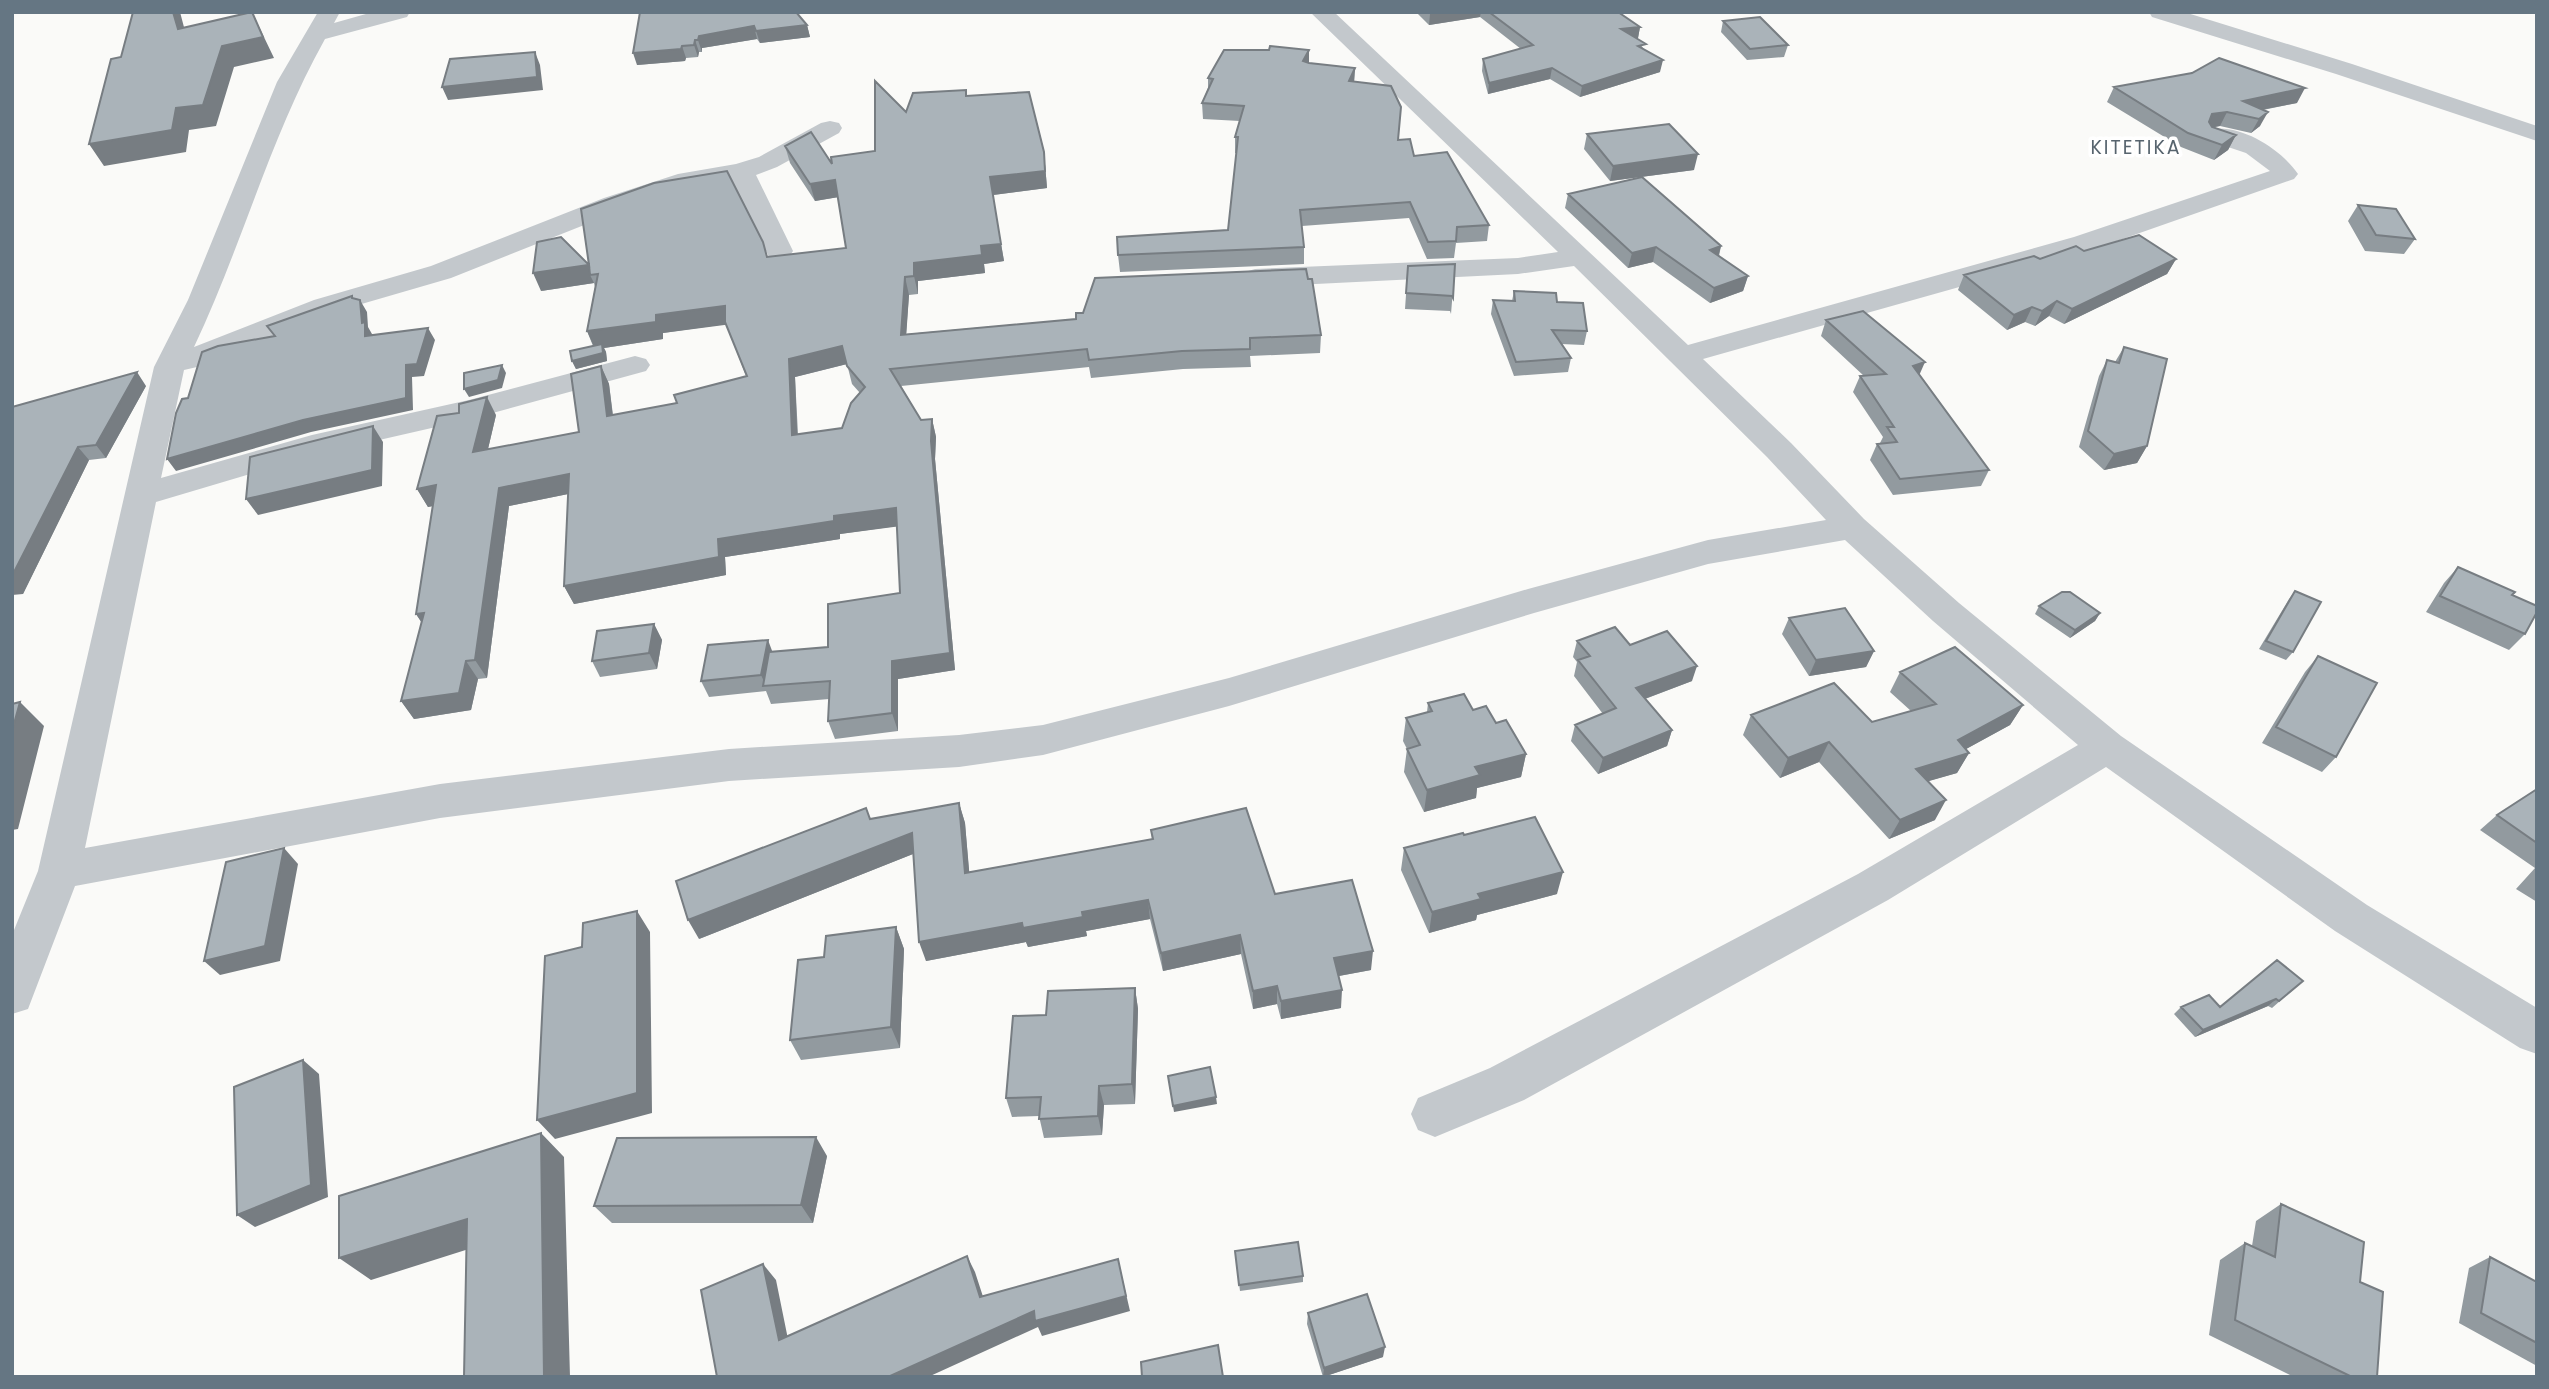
<svg xmlns="http://www.w3.org/2000/svg" width="2549" height="1389" font-family="Poppins,sans-serif">
<style>
.lines{fill:none;stroke-linecap:round;stroke-linejoin:round}
.minor{fill:#c3c8cc;fill-rule:evenodd}
.wall{fill:#929a9f;fill-rule:evenodd}
.shaded-wall{fill:#777d82}
.building{fill:#aab3b9;stroke:#777d82;stroke-width:2;fill-rule:evenodd}
.labels{text-anchor:middle;stroke-width:7;stroke-linejoin:round;paint-order:stroke}
.far-quarter-label{font-size:19px;letter-spacing:2px;fill:#57646e;stroke:#fff}
</style>
<rect width="100%" height="100%" fill="#fafaf8"/>
<g class="lines">
<path class="minor" d="M318 12H340L334 23 373 12H410L407 17 325 39C270 137 242 246 194 347L314 300 431 266 604 198 678 174 736 164 759 157 821 123 830 121 839 123 842 128 839 133 777 167 756 175 793 251 789 257 779 259 769 257 732 180 692 187 622 210 451 278 334 312 197 367 184 370 161 478 312 435 469 400 635 356 646 359 650 365 646 371 471 419 318 454 156 502 85 848 440 784 729 749 959 735 1043 725 1229 678 1528 589 1708 540 1826 520 1767 457 1574 266 1518 274 1255 287 1245 284 1241 278 1245 272 1255 269 1518 258 1558 252 1310 12H1334L1688 345 2074 237 2270 171 2246 153 2207 140 2204 135 2207 130C2239 122 2281 149 2298 174L2294 179 2094 249 1703 359 1791 443 1864 519 1959 603 2121 736 2367 905 2537 1008V1054L2520 1048 2335 931 2106 767 1888 900 1524 1100 1435 1137 1418 1130 1411 1114 1418 1098 1490 1068 1858 874 2078 745 1933 621 1845 540 1708 564 1534 613 1229 706 1043 755 959 767 729 781 440 818 75 886 28 1009 12 1014V935L38 871 154 367 188 300 277 82Z
M2149 12H2184L2352 64 2537 126V141L2336 74 2152 17Z"/>
</g>
<path class="wall" d="M640 12 807 25 810 37 760 43 757 39 702 48V52H699L698 57 686 58 685 61 637 65Z
M1416 12H1618L1640 27 1638 38H1636L1660 72 1580 97 1550 79 1488 94 1482 71 1483 59 1521 49 1480 17 1429 25Z
M1723 21 1788 45 1784 57 1747 60 1721 32Z
M1309 63 1355 68 1354 81 1398 140 1414 156 1489 225 1487 241 1456 243 1454 258 1427 259 1409 218 1302 226 1304 247V264L1120 272 1118 255 1228 230 1237 153H1235V137L1240 121 1203 119 1202 103 1208 88V78Z
M2114 87 2297 103 2263 110 2260 126 2251 133 2220 126 2213 127 2236 135 2228 150 2214 160 2181 147 2107 102Z
M967 96 1044 152 1047 188 993 195 1004 261 984 264 985 273 918 281V294L909 295 906 334 1076 319 1308 279 1321 335 1320 353 1250 356 1251 367 1183 369 1091 378 1089 367 901 386 921 420 932 419 936 437 935 459 955 670 898 679V731L835 739 828 721 829 699 771 704 766 691 709 697 701 681 773 652 828 647 900 593 897 526 840 534V539L725 557 726 575 574 604 564 586 568 494 509 506 487 678 478 679 471 710 414 719 401 701 422 623 416 614 433 506 428 507 417 489 496 415 488 449 579 432 601 366 609 384 613 415 677 403 746 376 726 324 663 333V339L604 348 606 352 607 361 576 369 572 361 593 346 587 331 595 287 594 283 541 291 589 265 767 257 846 248 838 197 815 201 790 163 785 146 832 164 875 151 906 112ZM847 364 852 384 860 393 842 428 798 434 795 377Z
M1587 134 1694 170 1610 181 1584 149Z
M1568 194 1721 246 1719 256 1748 276 1743 291 1710 303 1653 262 1628 268 1565 208Z
M2358 205 2415 239 2404 254 2365 251 2348 221Z
M2084 251 2176 259 2167 274 2064 324 2049 316 2035 326 2025 322 2007 330 1958 290 1964 275Z
M1455 264 1451 314 1450 311 1405 309 1408 266Z
M1514 291 1557 302 1587 331 1584 345 1561 344 1571 358 1568 372 1514 376 1491 314 1493 300 1512 301Z
M1826 320 1920 375 1989 470 1981 486 1893 495 1870 460 1877 444 1880 443 1883 437 1853 392 1860 376H1864L1821 336Z
M2124 347 2147 446 2137 463 2104 470 2079 447 2099 376 2107 360 2115 362Z
M146 386 106 458 89 460 23 594 12 407Z
M2458 567 2512 595 2525 634 2509 650 2426 612 2444 583Z
M2295 591 2293 652 2286 660 2259 649 2289 599Z
M2039 606 2100 613 2095 621 2070 638 2035 614Z
M1789 618 1874 651 1866 667 1809 676 1782 634Z
M654 624 662 640 657 669 600 677 592 661Z
M1577 641 1630 645 1692 681 1645 699 1672 730 1667 746 1598 774 1571 741 1575 725 1603 714 1574 676 1577 662 1573 657Z
M2318 656 2336 757 2322 772 2262 743 2305 672Z
M1900 672 2023 705 2010 725 1966 749 1969 753 1957 773 1928 781 1935 820 1889 839 1819 762 1780 778 1743 735 1751 715 1872 722 1911 711 1890 692Z
M1428 703 1473 710 1496 723 1526 754 1521 777 1477 788 1476 798 1424 812 1404 772 1407 749 1403 741 1406 718 1427 712Z
M2537 789V902L2516 889 2535 868 2480 830 2497 815Z
M959 803 965 823 969 872 1152 839 1151 830 1275 894 1371 970 1339 976 1341 1008 1281 1019 1277 1004 1253 1009 1241 954 1163 971 1150 919 1086 931 1087 936 1028 947 1026 942 926 961 913 854 699 939 870 819Z
M1464 835 1557 894 1477 915 1476 920 1429 933 1401 870 1404 848Z
M896 927 904 949 900 1048 801 1060 790 1040 824 957Z
M2303 981 2272 1008 2268 1006 2195 1037 2174 1014 2181 1007H2220Z
M1135 988 1138 1009 1135 1104 1104 1105 1102 1135 1044 1138 1039 1116 1012 1117 1006 1098 1046 1015Z
M827 1156 813 1223H612L594 1206Z
M2281 1204 2360 1282 2377 1377H2294L2209 1335 2220 1260 2245 1243 2252 1246 2256 1221Z
M1235 1251 1303 1276V1282L1240 1291Z
M2490 1257 2537 1282V1366L2459 1323 2469 1268Z
M1308 1313 1383 1357 1323 1377 1307 1324Z"/>
<path class="shaded-wall" d="M173 12H180L190 50 178 29Z
M252 12 274 58 234 67 216 126 189 130 186 152 104 166 89 144 222 46Z
M1442 12H1481L1480 17 1429 25 1430 14Z
M807 25 810 37 760 43 756 31Z
M754 26 757 39 702 48V52L698 40 699 36Z
M1640 27 1638 38 1619 40 1621 29Z
M695 40 699 52 698 57 694 45Z
M682 46 686 58 685 61 637 65 633 53Z
M1309 50V66L1303 61Z
M535 52 540 65 543 90 448 100 442 87Z
M1663 60 1660 72 1580 97 1582 86Z
M1355 68 1354 84 1349 81Z
M1552 68 1550 79 1488 94 1489 83Z
M2305 88 2297 103 2239 114 2243 101Z
M2227 112 2220 126 2205 129 2212 114Z
M2268 112 2260 126 2251 133 2259 119Z
M2236 135 2228 150 2214 160 2222 145Z
M1044 152 1047 188 993 195 990 177Z
M1698 154 1694 170 1610 181 1613 166Z
M835 180 839 197 815 201 810 184Z
M1001 244 1004 261 984 264 985 273 918 281V294L914 276V263L981 246Z
M1721 246 1717 261 1710 250Z
M1656 247 1653 262 1628 268 1632 253Z
M2176 259 2167 274 2064 324 2072 309Z
M589 265 590 275 594 283 541 291 533 273Z
M1748 276 1743 291 1710 303 1714 288Z
M905 277 909 295 905 353 901 335Z
M360 300 367 312 368 327 372 334V348L365 336 362 323Z
M2057 301 2049 316 2035 326 2042 311Z
M725 306 732 324 663 333V339L604 348 606 352 607 361 576 369 572 361 595 349 587 331 656 315Z
M2032 307 2025 322 2007 330 2014 315Z
M428 328 435 340 424 376 412 377 413 410 311 432 176 471 167 459 303 420 406 365Z
M842 346 847 364 795 377 798 453 792 435 789 359Z
M1925 362 1918 378 1913 366Z
M502 365 506 373 502 388 469 397 464 389Z
M601 366 609 384 615 435 607 416Z
M137 372 146 386 106 458 96 445Z
M487 397 496 415 483 470 473 452Z
M932 419 936 437 935 459 955 670 898 679V731L892 713V661L931 441Z
M373 426 383 442 382 486 258 515 246 499Z
M2147 446 2137 463 2104 470 2114 454Z
M78 447 89 460 23 594 12 595V576Z
M569 474 578 492 509 506 487 678 475 660 499 488Z
M436 485 447 503 428 507 417 489Z
M896 508 901 526 840 534V539L725 557 726 575 574 604 564 586 718 539 834 516Z
M424 613 428 632 416 614Z
M2100 613 2095 621 2070 638 2075 630Z
M654 624 662 640 657 669 649 653Z
M768 640 774 656 766 686 761 675Z
M1874 651 1866 667 1809 676 1816 660Z
M466 661 478 679 471 710 414 719 401 701Z
M1697 666 1692 681 1631 704 1636 688Z
M20 702 44 726 18 829 12 830V731Z
M2023 705 2010 725 1946 760 1958 740Z
M1672 730 1667 746 1598 774 1603 758Z
M1829 742 1819 762 1780 778 1788 758Z
M1969 753 1957 773 1905 788 1916 769Z
M1526 754 1521 777 1477 788 1476 798 1424 812 1427 790 1475 767Z
M1946 800 1935 820 1889 839 1900 820Z
M959 803 965 823 971 892 965 873Z
M912 833 918 852 699 939 688 920Z
M284 848 298 864 280 961 220 975 204 961Z
M1563 872 1557 894 1477 915 1476 920 1429 933 1432 912 1478 894Z
M1148 900 1150 919 1086 931 1087 936 1028 947 1026 942 926 961 919 942Z
M637 911 650 932 652 1113 555 1139 537 1120Z
M896 927 904 949 900 1048 891 1027Z
M1240 935 1241 954 1163 971 1161 953Z
M1373 951 1371 970 1333 977 1334 958Z
M1277 986V1004L1253 1009V991Z
M1135 988 1138 1009 1135 1104 1132 1084Z
M1342 990 1341 1008 1281 1019V1001Z
M2276 999 2268 1006 2195 1037 2203 1030Z
M303 1060 319 1074 328 1197 255 1227 237 1215Z
M1099 1086 1104 1105 1102 1135 1098 1116Z
M1216 1097 1217 1104 1174 1112 1173 1106Z
M541 1133 564 1157 570 1377H544Z
M816 1137 827 1156 813 1223 801 1205Z
M467 1219 494 1241 371 1280 339 1258Z
M967 1256 975 1272 988 1312 980 1297Z
M1118 1259 1130 1311 1042 1336 1038 1327 928 1377H888Z
M763 1264 776 1280 791 1354 779 1340Z
M1385 1347 1383 1357 1323 1377 1324 1368Z"/>
<path class="building" d="M133 12H173L178 29 252 12 263 37 222 46 203 105 176 108 172 130 89 144 111 59 121 57Z
M640 12H796L807 25 756 31 754 26 699 36 698 40H695L694 45 682 46 681 49 633 53Z
M1489 12H1618L1640 27 1621 29 1646 44 1638 46 1663 60 1582 86 1552 68 1489 83 1483 59 1533 45Z
M1760 17 1788 45 1750 49 1723 21Z
M1270 46 1309 50 1303 61 1309 63 1355 68 1349 81 1391 86 1401 107 1398 140 1410 139 1414 156 1447 152 1489 225 1457 227 1456 241 1428 242 1410 202 1300 210 1304 247 1118 255 1117 237 1228 230 1238 137H1235L1244 106 1202 103 1213 79 1208 78 1224 50H1269Z
M535 52 537 77 442 87 450 59Z
M2219 58 2305 88 2243 101 2268 112 2259 119 2227 112 2212 114 2209 122 2212 127 2236 135 2222 145 2188 133 2114 87 2192 73Z
M875 81 906 112 913 93 966 90V96L1029 92 1044 152 1045 171 990 177 1001 244 981 246 982 255 914 263V276L905 277 901 335 1076 319V313H1083L1095 278 1306 269 1308 279H1312L1321 335 1250 338V349L1182 351 1089 360 1087 349 890 369 921 420 932 419 931 441 950 653 892 661V713L828 721 830 681 763 686 769 652 828 647V604L900 593 896 508 834 516V521L718 539 719 557 564 586 569 474 499 488 475 660 466 661 459 693 401 701 424 613 416 614 436 485 417 489 437 416 459 413V404L487 397 473 452 579 432 571 374 601 366 607 416 677 403 674 395 747 376 725 322V306L656 315V322L587 331 598 274 590 275 589 265 533 273 537 242 561 237 589 265 581 209 654 183 727 171 763 242 767 257 846 248 835 180 810 184 785 146 811 132 832 164 831 157 875 151ZM842 346 847 366 865 387 851 403 842 428 792 435 789 359Z
M1669 124 1698 154 1613 166 1587 134Z
M1642 177 1721 246 1710 250 1748 276 1714 288 1656 247 1632 253 1568 194Z
M2358 205 2396 209 2415 239 2376 235Z
M2139 235 2176 259 2072 309 2057 301 2042 311 2032 307 2014 315 1964 275 2034 256 2040 259 2076 246 2084 251Z
M1455 264 1453 298 1452 296 1406 293 1408 266Z
M1514 291 1556 293 1557 302 1583 303 1587 331 1552 330 1571 358 1516 362 1493 300 1515 301Z
M352 296V298L360 300 362 323 365 322V336L428 328 417 364 406 365V398L303 420 167 459 176 413 182 399 188 398 202 352 218 346 275 336 267 326Z
M1863 311 1925 362 1913 366 1989 470 1900 479 1877 444 1897 442 1887 427H1894L1860 376 1886 374 1826 320Z
M602 344 603 353 572 361 570 351Z
M2124 347 2167 359 2147 446 2114 454 2088 431 2107 360 2119 363Z
M502 365 498 380 464 389V373Z
M137 372 96 445 78 447 12 576V407Z
M373 426 372 470 246 499 250 457Z
M2458 567 2515 592 2512 595 2537 606V612L2525 634 2440 596Z
M2295 591 2321 602 2293 652 2266 641Z
M2062 592H2070L2100 613 2075 630 2039 606Z
M1845 608 1874 651 1816 660 1789 618Z
M654 624 649 653 592 661 597 631Z
M1615 627 1630 645 1667 631 1697 666 1636 688 1672 730 1603 758 1575 725 1616 708 1578 660 1590 656 1577 641Z
M768 640 761 675 701 681 708 645Z
M1955 647 2023 705 1958 740 1969 753 1916 769 1946 800 1900 820 1829 742 1788 758 1751 715 1834 683 1872 722 1936 704 1900 672Z
M2318 656 2377 683 2336 757 2276 727Z
M1464 694 1473 710 1486 706 1496 723 1506 720 1526 754 1475 767 1480 775 1427 790 1407 749 1420 745 1406 718 1432 711 1428 703Z
M20 702 12 731V704Z
M2537 789V843L2497 815Z
M959 803 965 873 1153 839 1151 830 1246 808 1275 894 1352 880 1373 951 1334 958 1342 990 1281 1001 1277 986 1253 991 1240 935 1161 953 1148 900 1082 912 1083 917 1023 928 1022 923 919 942 912 833 688 920 676 881 866 808 870 819Z
M1535 817 1563 872 1478 894 1481 899 1432 912 1404 848 1463 833 1464 835Z
M284 848 265 946 204 961 226 862Z
M637 911V1093L537 1120 545 956 582 947 583 923Z
M896 927 891 1027 790 1040 798 960 824 957 826 936Z
M2277 960 2303 981 2279 1001 2276 999 2203 1030 2181 1007 2209 995 2220 1007Z
M1135 988 1132 1084 1099 1086 1098 1116 1039 1119 1041 1097 1006 1098 1013 1016 1046 1015 1048 991Z
M303 1060 311 1185 237 1215 234 1087Z
M1210 1067 1216 1097 1173 1106 1168 1076Z
M541 1133 544 1377H464L467 1219 339 1258V1196Z
M816 1137 801 1205 594 1206 617 1138Z
M2281 1204 2364 1242 2360 1282 2383 1292 2377 1377H2352L2235 1320 2245 1243 2275 1257Z
M1298 1242 1303 1276 1239 1285 1235 1251Z
M967 1256 980 1297 1118 1259 1126 1296 1035 1321 1034 1311 888 1377H717L701 1290 763 1264 779 1340Z
M2490 1257 2537 1282V1343L2481 1313Z
M1367 1294 1385 1347 1324 1368 1308 1313Z
M1218 1345 1223 1377H1142L1141 1362Z"/>
<g class="labels">
<g class="far-quarter-label">
<text x="2136" y="154">KITETIKA</text>
</g>
</g>
<rect width="2549" height="1389" fill="none" stroke="#657683" stroke-width="28"/>
</svg>
